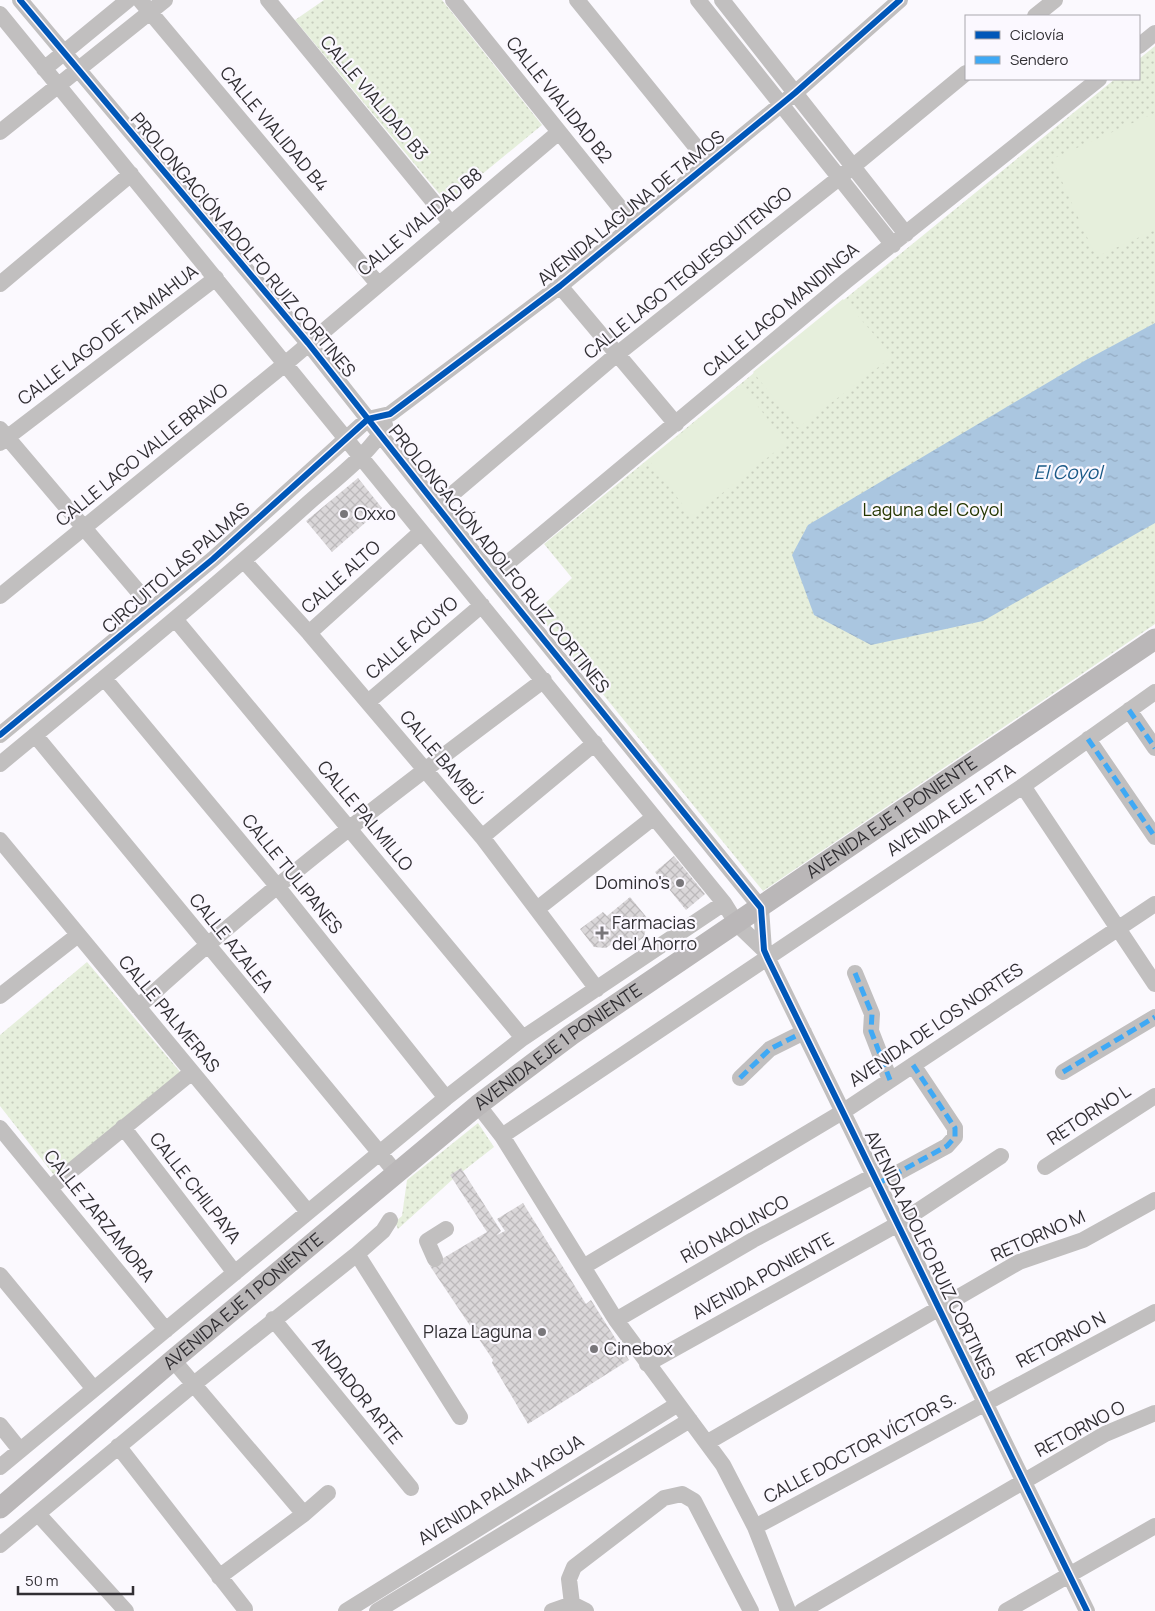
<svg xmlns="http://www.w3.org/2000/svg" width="1155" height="1611" font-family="Manrope,sans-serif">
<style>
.grass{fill:url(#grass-dots)}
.garden{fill:#e6efdc}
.water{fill:url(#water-ripples)}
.building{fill:url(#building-cross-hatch)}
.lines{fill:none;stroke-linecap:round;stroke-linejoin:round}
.minor{stroke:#c1bfbf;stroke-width:16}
.major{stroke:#bab7b8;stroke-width:21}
.quiet{stroke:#3fa9f5;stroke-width:5;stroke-dasharray:10 5;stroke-linecap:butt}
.cycleway-casing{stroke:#fbf8ff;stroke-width:9}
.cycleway{stroke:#0057b8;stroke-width:6}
.poi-dot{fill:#78767a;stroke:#fbf8ff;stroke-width:2}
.labels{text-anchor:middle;stroke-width:4.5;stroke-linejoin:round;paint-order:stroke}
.street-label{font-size:18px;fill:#312f33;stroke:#fbf8ff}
.park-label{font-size:18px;fill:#243601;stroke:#fbf8ff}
.poi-label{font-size:18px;fill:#312f33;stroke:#fbf8ff;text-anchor:start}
.water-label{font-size:19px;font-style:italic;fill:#1a5987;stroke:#fbf8ff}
</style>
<defs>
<pattern id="grass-dots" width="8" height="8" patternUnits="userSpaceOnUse" patternTransform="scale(1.25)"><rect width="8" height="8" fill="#e6efdc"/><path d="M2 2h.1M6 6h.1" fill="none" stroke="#c6cdbd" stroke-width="1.8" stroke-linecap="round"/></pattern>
<pattern id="water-ripples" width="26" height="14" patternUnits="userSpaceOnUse" patternTransform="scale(1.25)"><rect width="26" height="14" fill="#aac6e0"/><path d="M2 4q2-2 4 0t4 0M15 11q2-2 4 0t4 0" fill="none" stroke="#93aac1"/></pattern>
<pattern id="building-cross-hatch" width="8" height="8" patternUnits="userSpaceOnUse" patternTransform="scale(1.25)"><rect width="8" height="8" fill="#dad7d9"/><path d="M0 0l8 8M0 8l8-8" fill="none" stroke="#bcb9bb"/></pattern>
</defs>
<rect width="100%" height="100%" fill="#fbf9fe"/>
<path class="grass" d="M324 0H442L542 125 447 203 295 20Z
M1155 46V624L763 891 536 612 572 578 544 544 1115 79H1139V59Z
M87 962 181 1073 54 1175 0 1106V1035Z
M478 1123 494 1147 453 1179 398 1229 395 1222 402 1216 407 1180Z"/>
<path class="garden" d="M1155 113V230L1096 257 1052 159Z
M843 299 893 356 798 428 753 372Z
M741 384 786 443 692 517 649 460Z"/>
<path class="water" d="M1155 323V523L983 621 871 645 814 615 792 555 808 525 1086 360Z"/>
<path class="building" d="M358 478 382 508 332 552 306 521Z
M674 856 705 894 686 910 655 872Z
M630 897 648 919 644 937 632 946 623 936 606 948 594 947 580 929 603 912 607 916Z
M461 1168 501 1231 497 1235 505 1231 497 1219 523 1203 586 1304 591 1300 629 1360 528 1424 492 1363 493 1360 430 1266 487 1232 450 1175Z"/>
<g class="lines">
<path class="minor" d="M20 0 308 343 492 576 761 908 764 950 768 959 1087 1611
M140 0 378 284
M268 0 450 222
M453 0 634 225
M577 0 709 163
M698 0 893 245
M722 0 906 234
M0 14 724 903 737 924 764 950
M1035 16 1055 0
M1139 46 1155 33
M44 69 128 0
M0 132 165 0
M0 284 131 174
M560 286 676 424
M0 429 153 609
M0 443 216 278
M437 507 616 355 839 178 966 73
M244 561 309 633 482 837 597 989
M492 576 846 281 1099 79
M0 596 285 364 559 132
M175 619 523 1038
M309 633 421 532
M104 678 277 886 446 1098
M368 702 482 605
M1129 710 1155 748
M0 735 213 559 368 419 390 414 560 286 795 93 900 0
M35 735 397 1174
M1088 739 1155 837
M0 764C103 679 206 595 305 506 328 485 373 452 385 425
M1023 786 1155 984
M482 837 595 743
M0 840 308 1212
M537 909 654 817
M855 973 872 1014 871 1031 890 1080
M0 996 78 935
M138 1007C266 889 405 784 544 680
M1063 1072 1155 1017
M740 1078 770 1049 804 1032
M478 1105 502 1136 616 1320 723 1465 755 1527 788 1611
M123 1127 235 1273
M0 1128 166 1330
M502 1136 1023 786 1155 692
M1045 1167 1155 1096
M879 1183 947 1146 955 1137V1128L913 1065
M50 1188 192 1072
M357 1254 460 1417
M435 1259 427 1241 446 1229
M583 1267 844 1111 1155 904
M0 1275 94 1389
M273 1319 411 1488
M616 1320 753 1240 875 1175
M173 1360 304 1514
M647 1364 898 1224 1001 1156
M0 1425 20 1450
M708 1442 1019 1262 1083 1240 1155 1200
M118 1446 245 1609
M0 1467 446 1098 523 1038 724 903
M39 1515 126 1611
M755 1527 1155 1312
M0 1545 194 1384 357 1254 383 1231 390 1220
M219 1577 304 1514 328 1493
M572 1604 569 1579 574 1567 664 1498 682 1494 694 1501 751 1611
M346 1611 678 1404
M377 1611 690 1420
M552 1611 572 1604 586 1611
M802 1611 1105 1434 1155 1413
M1006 1611 1155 1526"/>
<path class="major" id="s1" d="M0 1508 173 1360 478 1105 571 1035 1155 639"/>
<path class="quiet" d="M1129 710 1155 748
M1088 739 1155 837
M855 973 872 1014 871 1031 890 1080
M1063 1072 1155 1017
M740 1078 770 1049 804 1032
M879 1183 947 1146 955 1137V1128L913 1065"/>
<defs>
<path id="cycleway" d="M20 0 308 343 492 576 761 908 764 950 768 959 1087 1611
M0 735 213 559 368 419 390 414 560 286 795 93 900 0"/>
</defs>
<use href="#cycleway" class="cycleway-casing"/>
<use href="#cycleway" class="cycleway"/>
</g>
<g class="poi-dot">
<circle cx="344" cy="514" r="5"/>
<circle cx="680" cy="883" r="5"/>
<path d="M599.5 925.5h5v5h5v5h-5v5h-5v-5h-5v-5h5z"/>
<circle cx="542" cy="1332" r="5"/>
<circle cx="594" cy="1349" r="5"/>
</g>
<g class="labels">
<g class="street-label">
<text transform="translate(374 98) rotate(50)" y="6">CALLE VIALIDAD B3</text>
<text transform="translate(559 100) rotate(51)" y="6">CALLE VIALIDAD B2</text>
<text transform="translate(274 129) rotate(50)" y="6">CALLE VIALIDAD B4</text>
<text transform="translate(631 208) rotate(-39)" y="6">AVENIDA LAGUNA DE TAMOS</text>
<text transform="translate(420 222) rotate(-40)" y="6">CALLE VIALIDAD B8</text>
<text transform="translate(243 245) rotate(50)" y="6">PROLONGACIÓN ADOLFO RUIZ CORTINES</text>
<text transform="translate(688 273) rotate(-39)" y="6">CALLE LAGO TEQUESQUITENGO</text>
<text transform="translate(781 310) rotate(-40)" y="6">CALLE LAGO MANDINGA</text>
<text transform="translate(108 335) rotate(-37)" y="6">CALLE LAGO DE TAMIAHUA</text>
<text transform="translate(142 455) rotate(-39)" y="6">CALLE LAGO VALLE BRAVO</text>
<text transform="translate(499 559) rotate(51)" y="6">PROLONGACIÓN ADOLFO RUIZ CORTINES</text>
<text transform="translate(176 568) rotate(-41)" y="6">CIRCUITO LAS PALMAS</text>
<text transform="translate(341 577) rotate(-42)" y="6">CALLE ALTO</text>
<text transform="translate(412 638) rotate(-41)" y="6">CALLE ACUYO</text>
<text transform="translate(441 758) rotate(50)" y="6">CALLE BAMBÚ</text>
<text transform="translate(951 810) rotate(-34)" y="6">AVENIDA EJE 1 PTA</text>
<text transform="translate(365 816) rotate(50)" y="6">CALLE PALMILLO</text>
<text dy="6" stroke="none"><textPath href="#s1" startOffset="1129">AVENIDA EJE 1 PONIENTE</textPath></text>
<text transform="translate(292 874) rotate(51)" y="6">CALLE TULIPANES</text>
<text transform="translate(231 943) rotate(51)" y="6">CALLE AZALEA</text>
<text transform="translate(169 1014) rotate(50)" y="6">CALLE PALMERAS</text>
<text transform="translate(936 1025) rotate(-34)" y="6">AVENIDA DE LOS NORTES</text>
<text dy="6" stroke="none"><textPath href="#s1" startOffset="724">AVENIDA EJE 1 PONIENTE</textPath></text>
<text transform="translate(1089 1115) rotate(-33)" y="6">RETORNO L</text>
<text transform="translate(195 1188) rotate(52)" y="6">CALLE CHILPAYA</text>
<text transform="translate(99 1216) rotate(51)" y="6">CALLE ZARZAMORA</text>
<text transform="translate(735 1229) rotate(-29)" y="6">RÍO NAOLINCO</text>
<text transform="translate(1038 1236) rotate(-24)" y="6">RETORNO M</text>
<text transform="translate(930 1255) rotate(64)" y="6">AVENIDA ADOLFO RUIZ CORTINES</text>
<text transform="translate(763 1276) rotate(-29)" y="6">AVENIDA PONIENTE</text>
<text dy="6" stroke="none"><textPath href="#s1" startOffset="319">AVENIDA EJE 1 PONIENTE</textPath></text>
<text transform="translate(1061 1340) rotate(-28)" y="6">RETORNO N</text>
<text transform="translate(357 1391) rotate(51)" y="6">ANDADOR ARTE</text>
<text transform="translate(1080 1429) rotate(-28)" y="6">RETORNO O</text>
<text transform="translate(860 1448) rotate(-28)" y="6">CALLE DOCTOR VÍCTOR S.</text>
<text transform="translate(501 1490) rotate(-32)" y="6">AVENIDA PALMA YAGUA</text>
</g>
<g class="park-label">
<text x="933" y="516">Laguna del Coyol</text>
</g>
<g class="poi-label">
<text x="354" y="520">Oxxo</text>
<text x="670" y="889" text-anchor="end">Domino's</text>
<text x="612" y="929">Farmacias<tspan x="612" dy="21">del Ahorro</tspan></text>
<text x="532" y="1338" text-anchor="end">Plaza Laguna</text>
<text x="604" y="1355">Cinebox</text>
</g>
<g class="water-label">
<text x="1068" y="479">El Coyol</text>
</g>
</g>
<rect x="965" y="15" width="175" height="65" fill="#fbf8ff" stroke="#aaa8ad"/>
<rect x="975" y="31" width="25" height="8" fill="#0057b8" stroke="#aaa8ad"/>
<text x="1010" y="40" font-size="15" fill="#312f33">Ciclovía</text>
<rect x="975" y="56" width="25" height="8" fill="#3fa9f5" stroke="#aaa8ad"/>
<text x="1010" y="65" font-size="15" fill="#312f33">Sendero</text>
<path d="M18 1586v8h115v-8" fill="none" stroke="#312f33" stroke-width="2.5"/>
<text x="25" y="1586" font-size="15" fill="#312f33" stroke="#fbf8ff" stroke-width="4" paint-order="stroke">50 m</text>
</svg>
